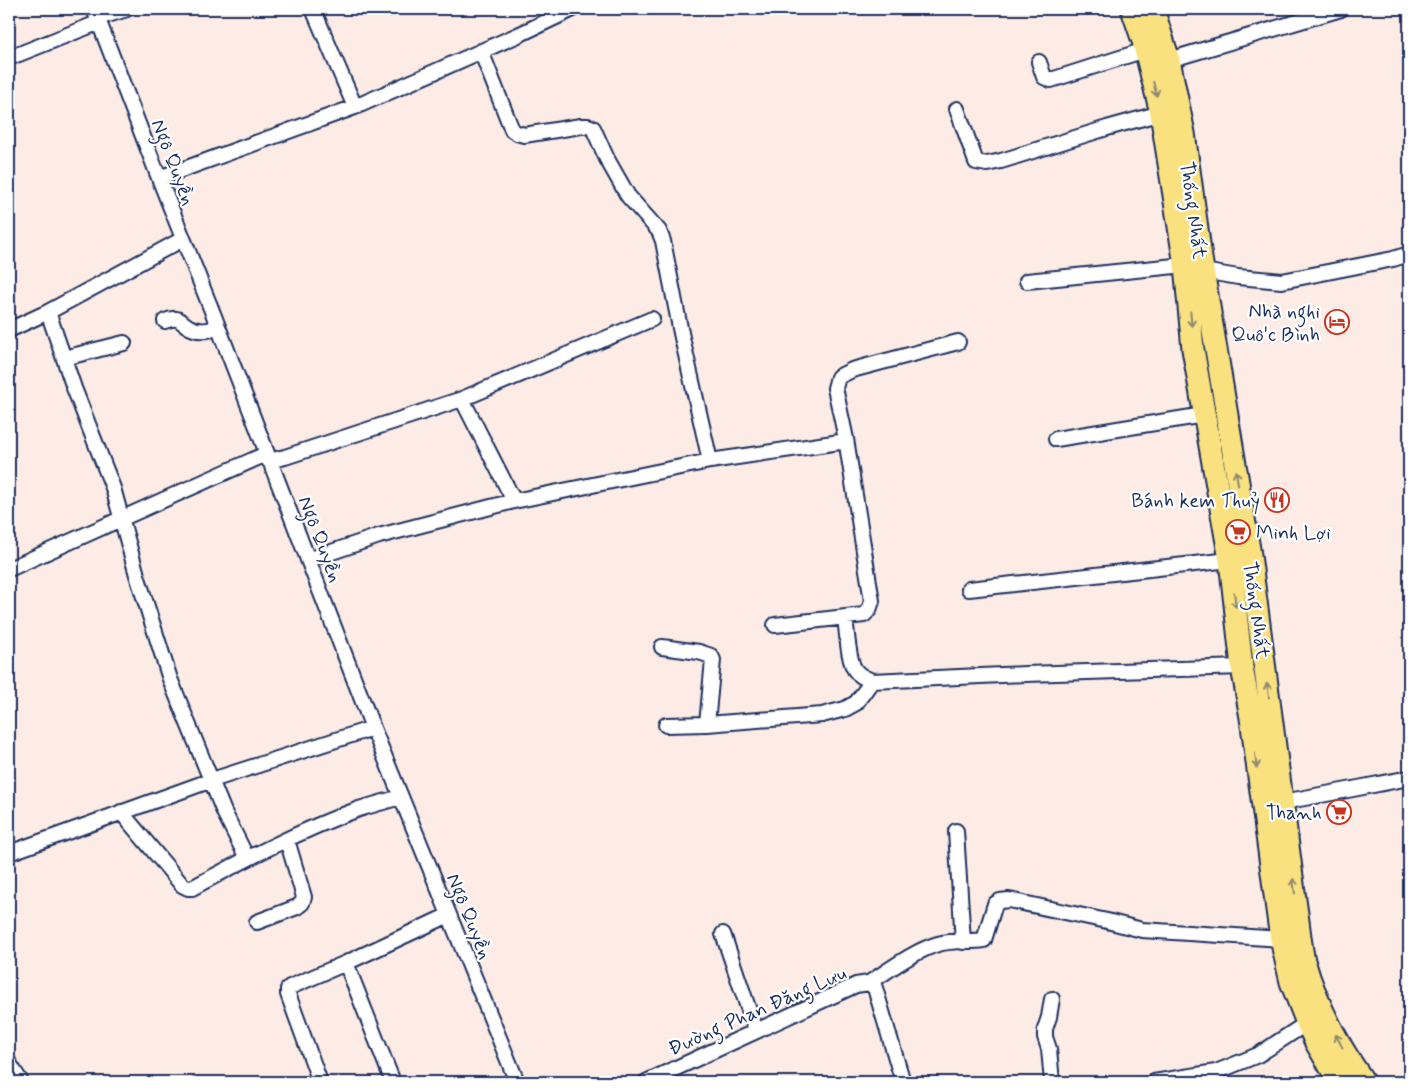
<svg xmlns="http://www.w3.org/2000/svg" width="1418" height="1091" font-family="Mynerve,sans-serif">
<style>
.lines{fill:none;stroke-linecap:round;stroke-linejoin:round}
.minor-casing{stroke:#1b2f5e;stroke-width:18}
.highway-casing{stroke:#1b2f5e;stroke-width:25}
.minor{stroke:#fff;stroke-width:14}
.highway{stroke:#fae180;stroke-width:21}
.oneway{stroke:#8a886f}
.labels{text-anchor:middle;stroke-width:4.5;stroke-linejoin:round;paint-order:stroke}
.street-label{font-size:20px;fill:#1b2f5e;stroke:#fff}
.poi-label{font-size:20px;fill:#1b2f5e;stroke:#fff;text-anchor:end}
</style>
<rect width="100%" height="100%" fill="#fdece6"/>
<filter id="ink" filterUnits="userSpaceOnUse"><feTurbulence type="fractalNoise" baseFrequency=".02" numOctaves="2"/><feDisplacementMap in="SourceGraphic" scale="10" xChannelSelector="R" yChannelSelector="G"/><feConvolveMatrix kernelMatrix="1 2 1 2 8 2 1 2 1" color-interpolation-filters="sRGB"/></filter>
<g filter="url(#ink)">
<g class="lines">
<defs>
<path id="minor" d="M94 9 159 178 214 316 373 728 517 1082
M313 9 355 107
M98 18 127 9
M481 51 512 130 517 133 524 135 581 126H588L593 128 607 159 628 196 659 231 663 241 681 333 710 461
M9 58 100 22
M1169 60 1341 9
M1039 62 1044 77 1051 80 1145 50
M957 109 976 162 987 164 1001 161 1107 128 1161 113
M159 178 355 107 518 35 573 9
M1203 271 1238 277 1282 281 1393 259 1409 254
M1027 281 1185 265
M48 312 74 388 113 488 137 575 170 679 224 812 247 858
M165 321C182 314 180 325 194 329 202 332 210 330 218 327
M9 330 48 312 183 239
M64 358 124 343
M462 399 514 501
M846 439 835 388 838 377 852 370 958 342
M1056 439 1204 415
M269 461 285 457 462 399 652 319
M308 560 379 536 514 501 710 461 840 442 846 439 872 601 869 610 864 615 775 625
M9 569 266 454
M969 589 1230 560
M845 618C847 631 848 660 855 670 859 676 865 678 872 681L1026 674 1242 667
M662 647 699 652 711 656 713 660 707 724
M666 725 707 724 822 715 845 709 856 703 872 681
M1283 802 1353 789 1409 778
M121 812 182 885 188 888H192C246 859 301 830 359 809 373 805 387 801 400 797
M956 831 963 942
M9 853 212 780 373 728
M257 922 297 907 302 903 304 897 287 840
M723 934 756 1031
M346 963 393 1082
M869 983C889 970 916 950 938 944 953 940 969 942 984 940L995 904 1000 901 1009 900 1107 921 1142 930 1281 939
M9 1063 21 1082
M320 1082 288 994V989L290 987 346 963 449 915
M646 1082 856 985 869 983 875 988 903 1082
M1052 1082 1049 1049 1045 1037V1029L1049 1017 1052 999
M1154 1082 1216 1072 1258 1055 1307 1023"/>
<path id="highway" d="M1132 9 1143 41 1161 113 1185 265 1193 349 1230 560 1242 667 1251 718 1281 939 1291 982 1307 1023 1316 1043 1339 1082
M1153 9 1169 60 1184 133 1201 258 1250 555 1296 907C1299 925 1300 943 1304 961 1316 1003 1339 1046 1364 1082"/>
</defs>
<use href="#minor" class="minor-casing"/>
<use href="#highway" class="highway-casing"/>
<use href="#minor" class="minor"/>
<use href="#highway" class="highway"/>
</g>
<defs><path id="oneway-shaft" d="M-6 0H5M1.5-3L5.5 0L1.5 3" fill="none" stroke-width="1.6" stroke-linecap="round" stroke-linejoin="round" transform="scale(1.25)"/></defs>
<g class="oneway">
<use href="#oneway-shaft" transform="translate(1155 89) rotate(76)"/>
<use href="#oneway-shaft" transform="translate(1191 319) rotate(85)"/>
<use href="#oneway-shaft" transform="translate(1237 478) rotate(-99)"/>
<use href="#oneway-shaft" transform="translate(1235 600) rotate(84)"/>
<use href="#oneway-shaft" transform="translate(1268 690) rotate(-98)"/>
<use href="#oneway-shaft" transform="translate(1256 761) rotate(82)"/>
<use href="#oneway-shaft" transform="translate(1294 886) rotate(-97)"/>
<use href="#oneway-shaft" transform="translate(1339 1041) rotate(-118)"/>
</g>
</g>
<defs>
<symbol id="hotel-ring" viewBox="-11 -11 22 22"><circle r="9.5" fill="#fff" stroke="#c8321e" stroke-width="1.5"/><path d="M-6-4.5h1.5V1H6V5H4.5V3h-9V5H-6ZM-4 0a1.8 1.8 0 1 1 3.6 0ZM.5 0V-2.5h3Q6-2.5 6 0Z" fill="#c8321e"/></symbol>
<symbol id="restaurant-ring" viewBox="-11 -11 22 22"><circle r="9.5" fill="#fff" stroke="#c8321e" stroke-width="1.5"/><path d="M-5-6h1v4h1v-4h1v4h1v-4h1v5L-1.5 .5V6h-2V.5L-5-1ZM5-6V6H3V1.5H1.5Q1.5-4 5-6Z" fill="#c8321e"/></symbol>
<symbol id="supermarket-ring" viewBox="-11 -11 22 22"><circle r="9.5" fill="#fff" stroke="#c8321e" stroke-width="1.5"/><path d="M-6-5.5h2.5l.6 2H6L4.5 2H-2.5L-4.4-4H-6ZM-1.5 3.2a1.3 1.3 0 1 0 .1 0ZM3 3.2a1.3 1.3 0 1 0 .1 0Z" fill="#c8321e"/></symbol>
</defs>
<g fill-rule="evenodd">
<use href="#hotel-ring" x="1323" y="308" width="28" height="28"/>
<use href="#restaurant-ring" x="1263" y="486" width="28" height="28"/>
<use href="#supermarket-ring" x="1224" y="518" width="28" height="28"/>
<use href="#supermarket-ring" x="1325" y="798" width="28" height="28"/>
</g>
<g class="labels">
<g class="street-label">
<text transform="translate(174 162) rotate(69)" y="7">Ngô Quyền</text>
<text transform="translate(1194 210) rotate(82)" y="7">Thống Nhất</text>
<text transform="translate(321 539) rotate(69)" y="7">Ngô Quyền</text>
<text transform="translate(1257 610) rotate(82)" y="7">Thống Nhất</text>
<text transform="translate(470 916) rotate(68)" y="7">Ngô Quyền</text>
<text transform="translate(757 1010) rotate(-24)" y="7">Đường Phan Đăng Lưu</text>
</g>
<g class="poi-label">
<text x="1320" y="318">Nhà nghi<tspan x="1320" dy="23">Quô'c Bình</tspan></text>
<text x="1260" y="507">Bánh kem Thuỷ</text>
<text x="1256" y="539" text-anchor="start">Minh Lợi</text>
<text x="1322" y="819">Thanh</text>
</g>
</g>
<rect width="1418" height="1091" fill="none" stroke="#fff" stroke-width="30"/>
<rect x="15" y="15" width="1388" height="1061" fill="none" stroke="#1b2f5e" stroke-width="2" filter="url(#ink)"/>
</svg>
